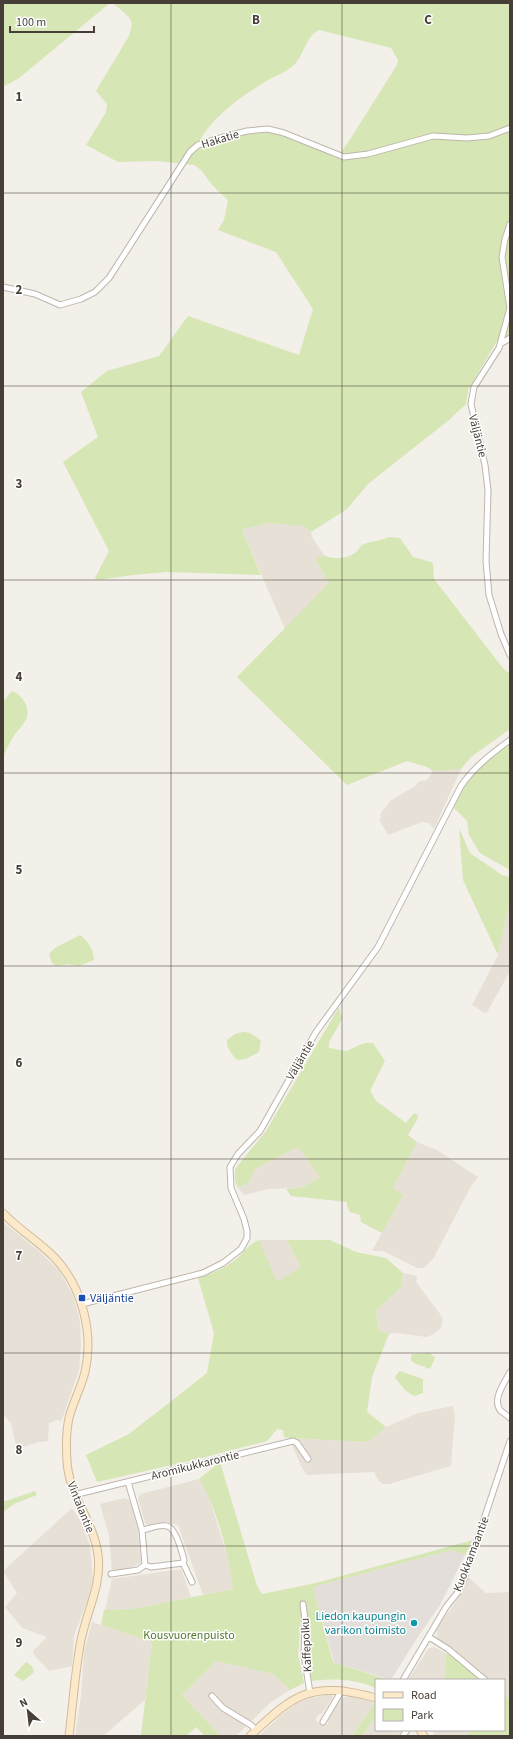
<svg xmlns="http://www.w3.org/2000/svg" width="513" height="1739" font-family="'Source Sans 3',sans-serif">
<style>
.residential{fill:#e7e0d7}
.industrial{fill:#e3deda}
.green{fill:#d6e6b4;fill-rule:evenodd}
.lines{fill:none;stroke-linecap:round;stroke-linejoin:round}
.street-casing{stroke:#bfb5ac;stroke-width:7}
.secondary-casing{stroke:#d1bb9a;stroke-width:9}
.street{stroke:#fff;stroke-width:5}
.secondary{stroke:#fce9ca;stroke-width:7}
.grid{fill:none;stroke:#473f37;stroke-width:1;stroke-opacity:0.55}
.transit-dot{fill:#1a4fb4;stroke:#fff;stroke-width:1.5}
.culture-dot{fill:#0f9aa8;stroke:#fff;stroke-width:1.5}
.labels{text-anchor:middle;stroke-width:3;stroke-linejoin:round;paint-order:stroke}
.street-label{font-size:12px;fill:#473f37;stroke:#fff}
.transit-label{font-size:12px;fill:#164399;stroke:#fff;text-anchor:start}
.culture-label{font-size:12px;fill:#0d838f;stroke:#fff;text-anchor:end}
.park-label{font-size:12px;fill:#52762d;stroke:#fff}
.grid-label{font-size:13px;text-anchor:middle;font-weight:bold;fill:#473f37;stroke:#fff;stroke-width:3;stroke-linejoin:round;paint-order:stroke}
</style>
<rect width="100%" height="100%" fill="#f3efe9"/>
<path class="residential" d="M267 523 304 526 311 532 312 537 324 555 315 559 329 583 285 629 242 530Z
M461 769 434 829 429 823 422 822 388 835 380 821 381 813 390 801 415 786 418 782 427 780 433 771Z
M510 900V971L486 1014 472 1005 498 955Z
M417 1142 437 1150 478 1177 470 1188 433 1259 423 1268H417L389 1254 382 1251H372L403 1195 393 1188Z
M298 1147 320 1177 301 1188 268 1189 244 1195 238 1188 248 1183 255 1169Z
M3 1222 41 1253 59 1270 74 1298 80 1322 81 1345 79 1370 61 1422 58 1420 49 1423 48 1441 39 1442 17 1449 11 1424 3 1413Z
M259 1240H287L301 1267 277 1283Z
M403 1273 417 1276 416 1282 440 1314 443 1319 442 1325 439 1330 434 1334 427 1337 396 1333 389 1334 379 1331 376 1311 401 1287Z
M453 1406 455 1415 451 1466 389 1484H383L379 1481 374 1472 307 1475 301 1466 289 1438 366 1442 386 1427 418 1413Z
M199 1479 208 1494 229 1562 233 1589 203 1595 178 1525 166 1522 150 1526 145 1523 138 1498 141 1494Z
M125 1498 130 1501 138 1529 141 1563 127 1569 112 1571 109 1536 100 1504Z
M72 1508 80 1520 90 1545 93 1579 90 1594 74 1636 72 1666 49 1671 35 1656 33 1652 34 1650 47 1637 22 1628 5 1607 17 1593 3 1571Z
M181 1569 191 1597 132 1609 105 1610 112 1579Z
M468 1577 486 1593 510 1592V1699L504 1695V1680H489L450 1647 438 1640 436 1628 456 1602Z
M92 1622 152 1642 145 1700 103 1736H75L81 1696 84 1652Z
M434 1647 446 1653 445 1680H408L428 1649Z
M216 1661 273 1674 290 1690 271 1702 236 1736H221L182 1695Z
M331 1694 333 1697 322 1713 317 1716 316 1721 323 1726 328 1724 329 1717 342 1698 349 1696 375 1703 352 1736H259L280 1716 298 1703 311 1698Z
M376 1716V1730H402L398 1736H362Z
M432 1730H472L467 1736H435Z"/>
<path class="industrial" d="M452 1550 465 1555 440 1605 417 1638 391 1680 334 1662 313 1587Z"/>
<path class="green" d="M3 3H110L19 78 3 87Z
M113 3H510V334L497 341 468 390 466 404 449 420 368 484 347 509 311 532 304 526 267 523 242 530 261 575 166 572 133 575 97 580 95 578 109 551 63 462 98 437 81 392 107 371 159 356 188 316 299 355 313 309 276 252 218 230 224 220 228 200 213 186 201 170 194 165 157 161 118 162 86 145 106 112 107 104 96 91 129 36 132 24 129 17ZM319 30 391 48 398 60 397 65 349 141 341 152 336 153 270 126H260L202 139 201 138C218 112 242 96 268 80 276 76 288 71 294 65 304 55 306 36 319 30Z
M389 537 400 538 413 557 431 562 433 564 434 579 502 667 507 672H510V729L471 757 461 769 433 771 427 767 407 761 347 785 237 677 329 583 315 559 324 555C333 560 346 559 355 553 359 551 359 546 364 544 372 541 381 541 389 537Z
M12 691C23 695 32 710 25 721 21 728 15 733 12 739 8 745 5 752 3 759V702Z
M510 742V870L480 853 469 835 467 821 454 808C466 777 484 762 510 742Z
M459 828 470 853 502 875 510 877V900L498 955 463 880Z
M80 935C88 941 94 950 94 960L78 966 69 964 56 966 52 963 49 954 55 948Z
M339 1007 342 1019 329 1042V1048L346 1051C356 1048 361 1041 373 1043L385 1061 370 1091 376 1101 406 1123 414 1113 418 1115 417 1120 408 1135 417 1142 393 1188 403 1195 382 1233 361 1222 360 1215 350 1212 347 1206V1202L291 1196 286 1189 301 1188 320 1177 298 1147 255 1169 248 1183 238 1188 235 1181V1169L266 1131Z
M243 1032C251 1032 255 1036 261 1041L259 1052 246 1059 238 1060C232 1056 226 1047 227 1040L235 1034Z
M259 1240 277 1282 301 1267 287 1240H330L356 1252 386 1258 403 1273 401 1287 376 1311 379 1331 389 1334 372 1377 367 1412 386 1427 367 1442 289 1438 284 1437 283 1430 277 1429 267 1441 198 1459 97 1482 86 1455 129 1434 207 1373 214 1333 198 1278C211 1274 224 1269 235 1260 244 1253 247 1245 259 1240Z
M430 1353 435 1358 430 1369 414 1363 411 1360V1355L414 1354Z
M400 1371 423 1379V1393L414 1396 405 1390 395 1378 396 1375Z
M220 1462 257 1586 262 1594 316 1583 473 1540 465 1555 452 1550 313 1587 333 1662 389 1680H376V1688C355 1679 334 1678 311 1681L308 1649 309 1617H301L298 1655 304 1683 290 1690 273 1674 216 1661 182 1695 221 1736H205L196 1727 186 1736H141L152 1642 101 1625 104 1610 132 1609 233 1589C228 1553 218 1510 199 1479Z
M35 1491 37 1495 14 1504 3 1512V1502Z
M446 1653 453 1656 484 1680H445Z
M26 1662 32 1666 34 1672 23 1681 14 1675Z
M504 1695 510 1699V1736L467 1735 472 1730H504Z
M375 1703H376V1716L362 1736H352Z"/>
<g class="lines">
<defs>
<path id="street" d="M510 224 505 239 502 257 510 308 499 348 474 387 471 404 485 465 488 490 486 561 489 595 501 634 510 655
M3 287 35 294 60 305 81 299 95 292 109 278 190 152 198 145 220 138 247 131 268 129 284 133 344 157 368 154 433 136 467 138 489 136 510 128
M502 343 510 338
M82 1304 203 1273 223 1263 241 1249 247 1238V1231L244 1219 231 1188 230 1167 238 1154 260 1131 316 1032 378 947 461 786C474 767 491 754 510 740
M510 1372C505 1382 492 1399 500 1410 503 1413 507 1415 510 1418
M128 1482 142 1530C149 1529 160 1524 167 1526 176 1528 182 1552 184 1560L183 1563 151 1567 145 1565 142 1530
M74 1495 293 1441 297 1443 308 1459
M183 1563 192 1582
M111 1574 138 1570 145 1565
M303 1604 305 1620 304 1655 310 1693
M429 1637 448 1649 485 1680
M403 1680 446 1607 458 1592 464 1579 510 1441
M212 1696 223 1708 251 1725 256 1730
M323 1722 342 1690
M403 1736 407 1730"/>
<path id="secondary" d="M3 1213C18 1229 38 1241 54 1257 82 1286 94 1333 85 1372 81 1388 73 1402 69 1418 66 1432 66 1446 67 1460 68 1495 94 1521 98 1555 102 1585 87 1610 81 1640 75 1671 73 1704 69 1736
M420 1730 424 1736
M250 1736C296 1692 312 1681 376 1698"/>
</defs>
<use href="#street" class="street-casing"/>
<use href="#secondary" class="secondary-casing"/>
<use href="#street" class="street"/>
<use href="#secondary" class="secondary"/>
</g>
<path class="grid" d="M171 3V1736M342 3V1736M3 193H510M3 386H510M3 580H510M3 773H510M3 966H510M3 1159H510M3 1353H510M3 1546H510"/>
<rect class="transit-dot" x="78" y="1294" width="8" height="8" rx="2"/>
<circle class="culture-dot" cx="414" cy="1623" r="4"/>
<g class="labels">
<g class="street-label">
<text transform="translate(220 139) rotate(-17)" y="4">Hakatie</text>
<text transform="translate(478 436) rotate(76)" y="4">Väljäntie</text>
<text transform="translate(300 1060) rotate(-60)" y="4">Väljäntie</text>
<text transform="translate(195 1465) rotate(-14)" y="4">Aromikukkarontie</text>
<text transform="translate(81 1507) rotate(68)" y="4">Vintalantie</text>
<text transform="translate(471 1554) rotate(-69)" y="4">Kuokkamaantie</text>
<text transform="translate(306 1645) rotate(-93)" y="4">Kaffepolku</text>
</g>
<g class="transit-label">
<text x="90" y="1302">Väljäntie</text>
</g>
<g class="culture-label">
<text x="406" y="1620">Liedon kaupungin<tspan x="406" dy="14">varikon toimisto</tspan></text>
</g>
<g class="park-label">
<text x="189" y="1639">Kousvuorenpuisto</text>
</g>
</g>
<g class="grid-label">
<text x="256" y="24">B</text>
<text x="428" y="24">C</text>
<text x="19" y="101">1</text>
<text x="19" y="294">2</text>
<text x="19" y="488">3</text>
<text x="19" y="681">4</text>
<text x="19" y="874">5</text>
<text x="19" y="1067">6</text>
<text x="19" y="1260">7</text>
<text x="19" y="1454">8</text>
<text x="19" y="1647">9</text>
</g>
<rect width="513" height="1739" fill="none" stroke="#473f37" stroke-width="8"/>
<rect x="375" y="1679" width="130" height="52" fill="#ffffff" stroke="#b5b2af"/>
<rect x="383" y="1692" width="20" height="6" fill="#fce9ca" stroke="#b5b2af"/>
<text x="411" y="1699" font-size="12" fill="#473f37">Road</text>
<rect x="383" y="1709" width="20" height="12" fill="#d6e6b4" stroke="#b5b2af"/>
<text x="411" y="1719" font-size="12" fill="#473f37">Park</text>
<g transform="translate(28 1711) rotate(332)" stroke="#ffffff" stroke-width="3" paint-order="stroke">
<path d="M0-3L7 15L0 10L-7 15Z" fill="#473f37"/>
<text y="-6" font-size="11" font-weight="bold" text-anchor="middle" fill="#473f37">N</text>
</g>
<path d="M10 26v6h84v-6" fill="none" stroke="#473f37" stroke-width="2"/>
<text x="16" y="26" font-size="12" fill="#473f37" stroke="#ffffff" stroke-width="3" paint-order="stroke">100 m</text>
</svg>
